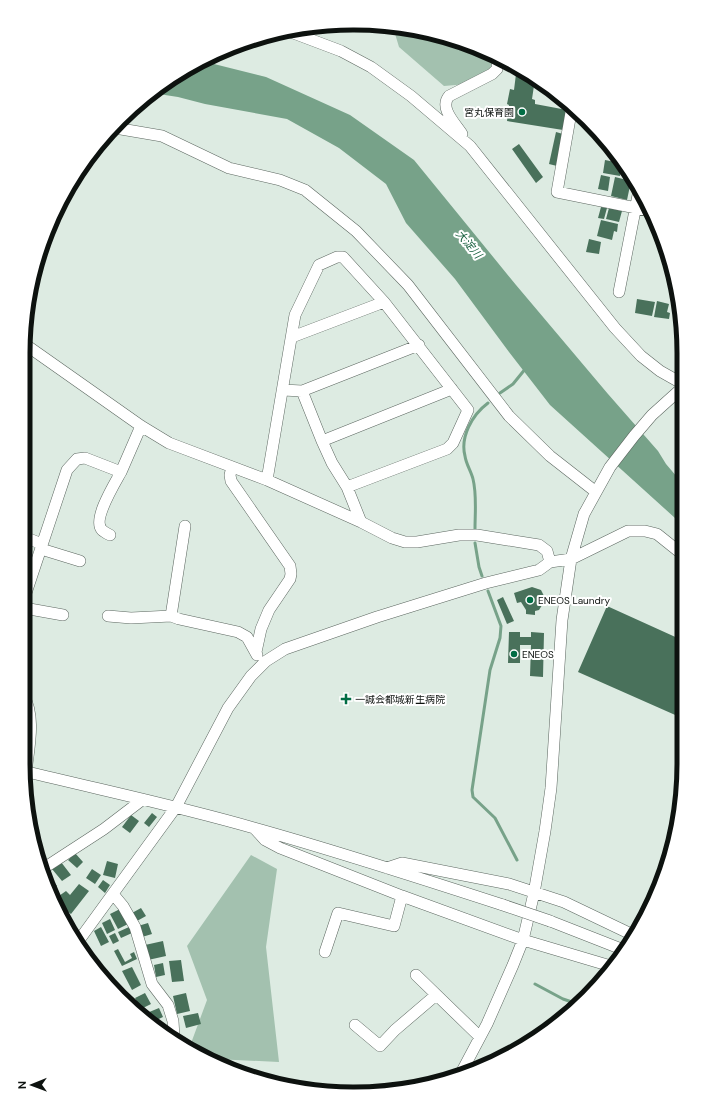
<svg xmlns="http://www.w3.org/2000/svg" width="707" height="1117" font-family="'DM Sans','Noto Sans JP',sans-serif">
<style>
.green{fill:#a3c1af}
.water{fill:#77a289}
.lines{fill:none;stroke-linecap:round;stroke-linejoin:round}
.stream{stroke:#77a289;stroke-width:3}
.building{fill:#49715b}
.minor-casing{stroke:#5c6760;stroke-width:12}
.minor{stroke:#fff;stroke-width:11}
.minor-bridge-casing{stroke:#5c6760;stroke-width:12;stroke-linecap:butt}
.minor-bridge{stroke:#fff;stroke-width:11}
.poi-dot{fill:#016d44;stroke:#fff;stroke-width:1.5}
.labels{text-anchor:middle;stroke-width:4;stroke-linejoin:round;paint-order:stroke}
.poi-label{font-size:10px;fill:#0d120f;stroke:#fff;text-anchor:start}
.water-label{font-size:11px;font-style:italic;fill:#1b6241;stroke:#fff}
.rim{fill:none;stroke:#0d120f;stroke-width:5}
</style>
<rect width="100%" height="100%" fill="#ddebe2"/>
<path class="green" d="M393 27 439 34 492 54 491 72 467 84 444 86 399 47Z
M251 855 277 869 266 947 279 1062 215 1059 190 1046 207 1000 187 946Z"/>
<path class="water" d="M202 61 266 77 350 115 414 160 516 285 608 394 658 451 666 464 683 484 682 523 675 518 550 405 509 352 455 279 406 223 386 184 339 148 287 119 205 104 178 97 152 93 188 67Z"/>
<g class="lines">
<path class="stream" d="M500 393 513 384 526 368
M475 529C475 512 477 495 473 479 471 471 466 464 465 456 460 437 472 415 488 403
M475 543 479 567 482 576
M488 591 501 626 500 638 490 670 472 790 473 797 495 818 517 860
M535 984 563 999 575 1003"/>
</g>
<path class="building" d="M516 74 531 77 535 79 532 99 535 100V104L567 110 563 130 507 121 509 105 507 104 510 89 514 90Z
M556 132 563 134 557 166 549 164Z
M519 144 543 177 536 183 512 149Z
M605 160 620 163 622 166 620 176 603 173Z
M601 175 610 177 608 191 598 189Z
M615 177 631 181 627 200 611 196Z
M601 207 607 208 604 219 598 218Z
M609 208 622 211 619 222 606 219Z
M601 220 618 224 617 232 614 231 612 240 597 236Z
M589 239 601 242 599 254 586 252Z
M637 299 655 302 652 316 635 313Z
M657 301 669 304 667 312 670 313 669 319 654 317Z
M675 308 679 309 681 321 673 319Z
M532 587 541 590 545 598 544 602 539 610 535 611V615L526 614V610L521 602 517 603 514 593Z
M503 597 514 621 507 624 497 600Z
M607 606 682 640V718L578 672Z
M509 632H520V637H531V632L544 633 543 677 530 676 531 645H520V663H508Z
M152 813 157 817 149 827 144 823Z
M131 815 139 821 130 833 122 827Z
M75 853 83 862 77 868 68 860Z
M107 861 118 864 115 878 103 875Z
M61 862 71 875 62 881 52 869Z
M92 869 101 875 95 884 86 878Z
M45 871 57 886 51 891 42 873Z
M103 880 110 885 105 893 98 887Z
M79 884 89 891 71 914 63 908 65 905 56 898 66 891 70 895Z
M122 908 130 923 118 929 110 914Z
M141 908 146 916 137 921 132 913Z
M110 919 115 930 107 934 102 923Z
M148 923 152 934 142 937 138 926Z
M101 927 109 942 101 946 94 931Z
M129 927 132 933 121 938 118 932Z
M115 933 119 941 113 944 109 936Z
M163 941 166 956 148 960 145 945Z
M118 949 125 962 132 958 130 954 134 952 137 959 122 966 114 951Z
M181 960 184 981 172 982 169 961Z
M163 963 165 975 156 977 154 965Z
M132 967 141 985 132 990 122 971Z
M145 993 151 1004 141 1009 135 998Z
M186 993 190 1011 177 1014 173 996Z
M159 1008 163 1017 150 1023 142 1015Z
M198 1013 201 1024 186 1028 183 1016Z"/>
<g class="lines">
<defs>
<path id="minor" d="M288 31 341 51 371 67 411 96 470 146 615 328 641 356 660 371 683 384
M572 107 557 192 651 211
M113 129H121L162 136 229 168 280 180 305 190 356 231 408 285 509 416 550 456 596 492
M462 134C455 123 439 108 449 96L492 74 497 69 498 56
M619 292 639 190
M292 337 384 302
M26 345 141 426 169 443 267 480 361 522 392 538 405 542H417L459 535H477L539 545 547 551 550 562
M283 390 302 391 419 345
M302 391 322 441 332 463 347 487 361 522
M322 441 452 389
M232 467 230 475 231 481 290 566 291 574 290 579 269 610 261 629 256 652
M267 480 295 315 319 265 337 257H343L384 302 468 410 453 443 447 449 347 487
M110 535C108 534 104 532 102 530 92 520 115 483 121 472
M24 537 42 544
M41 549 80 561
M24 604 25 596 67 470 77 459 85 458 121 472 141 426
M24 608 63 615
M108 616 131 618 171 616 179 619 238 632 247 637 257 655
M171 616 185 526
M23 694C36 717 29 746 26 772
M24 771C101 790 178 806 254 828 337 851 420 878 503 905
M255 829 265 840 280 848 402 896 523 940 614 967
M387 868 402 863 509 884 564 902 633 935
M41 870 104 829 142 800
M113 894 123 906 135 927 152 984 168 1005 173 1021 174 1037
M550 921 624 950
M77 943 176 807 228 708 251 676 266 661 285 649 377 617 486 583 539 570 550 562 571 559 628 531H645L657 534 682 554
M325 952 338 913 394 926 402 896
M416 975 480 1037
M355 1025 380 1046 395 1030 436 995
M461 1073 487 1024 513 965 523 940 534 893 545 831 551 788 562 620 571 559 584 514 610 467 634 436 652 415 683 387"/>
</defs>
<use href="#minor" class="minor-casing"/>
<use href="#minor" class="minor"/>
<defs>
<path id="minor-bridge" d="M503 905 550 921"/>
</defs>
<use href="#minor-bridge" class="minor-bridge-casing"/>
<use href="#minor-bridge" class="minor-bridge"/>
</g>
<g class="poi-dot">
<circle cx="522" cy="112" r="4"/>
<circle cx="530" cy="600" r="4"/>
<circle cx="514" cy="654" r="4"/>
<path d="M344 693h4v4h4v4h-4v4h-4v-4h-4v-4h4z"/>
</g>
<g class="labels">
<g class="poi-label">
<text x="514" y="116" text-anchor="end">宮丸保育園</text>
<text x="538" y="604">ENEOS Laundry</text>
<text x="522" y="658">ENEOS</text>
<text x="355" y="703">一誠会都城新生病院</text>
</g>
<g class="water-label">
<text transform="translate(469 244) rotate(50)" y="4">大淀川</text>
</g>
</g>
<path d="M0 0H707V1117H0ZM353 30H354A323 323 0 0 1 677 353V764A323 323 0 0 1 354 1087H353A323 323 0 0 1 30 764V353A323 323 0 0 1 353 30Z" fill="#fff" fill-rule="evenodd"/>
<path class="rim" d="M353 30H354A323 323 0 0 1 677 353V764A323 323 0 0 1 354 1087H353A323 323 0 0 1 30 764V353A323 323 0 0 1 353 30Z"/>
<g transform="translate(32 1085) rotate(269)" stroke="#ffffff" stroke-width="3" paint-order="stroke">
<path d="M0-3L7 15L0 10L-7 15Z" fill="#0d120f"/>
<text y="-6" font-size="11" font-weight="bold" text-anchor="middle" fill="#0d120f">N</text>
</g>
</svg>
